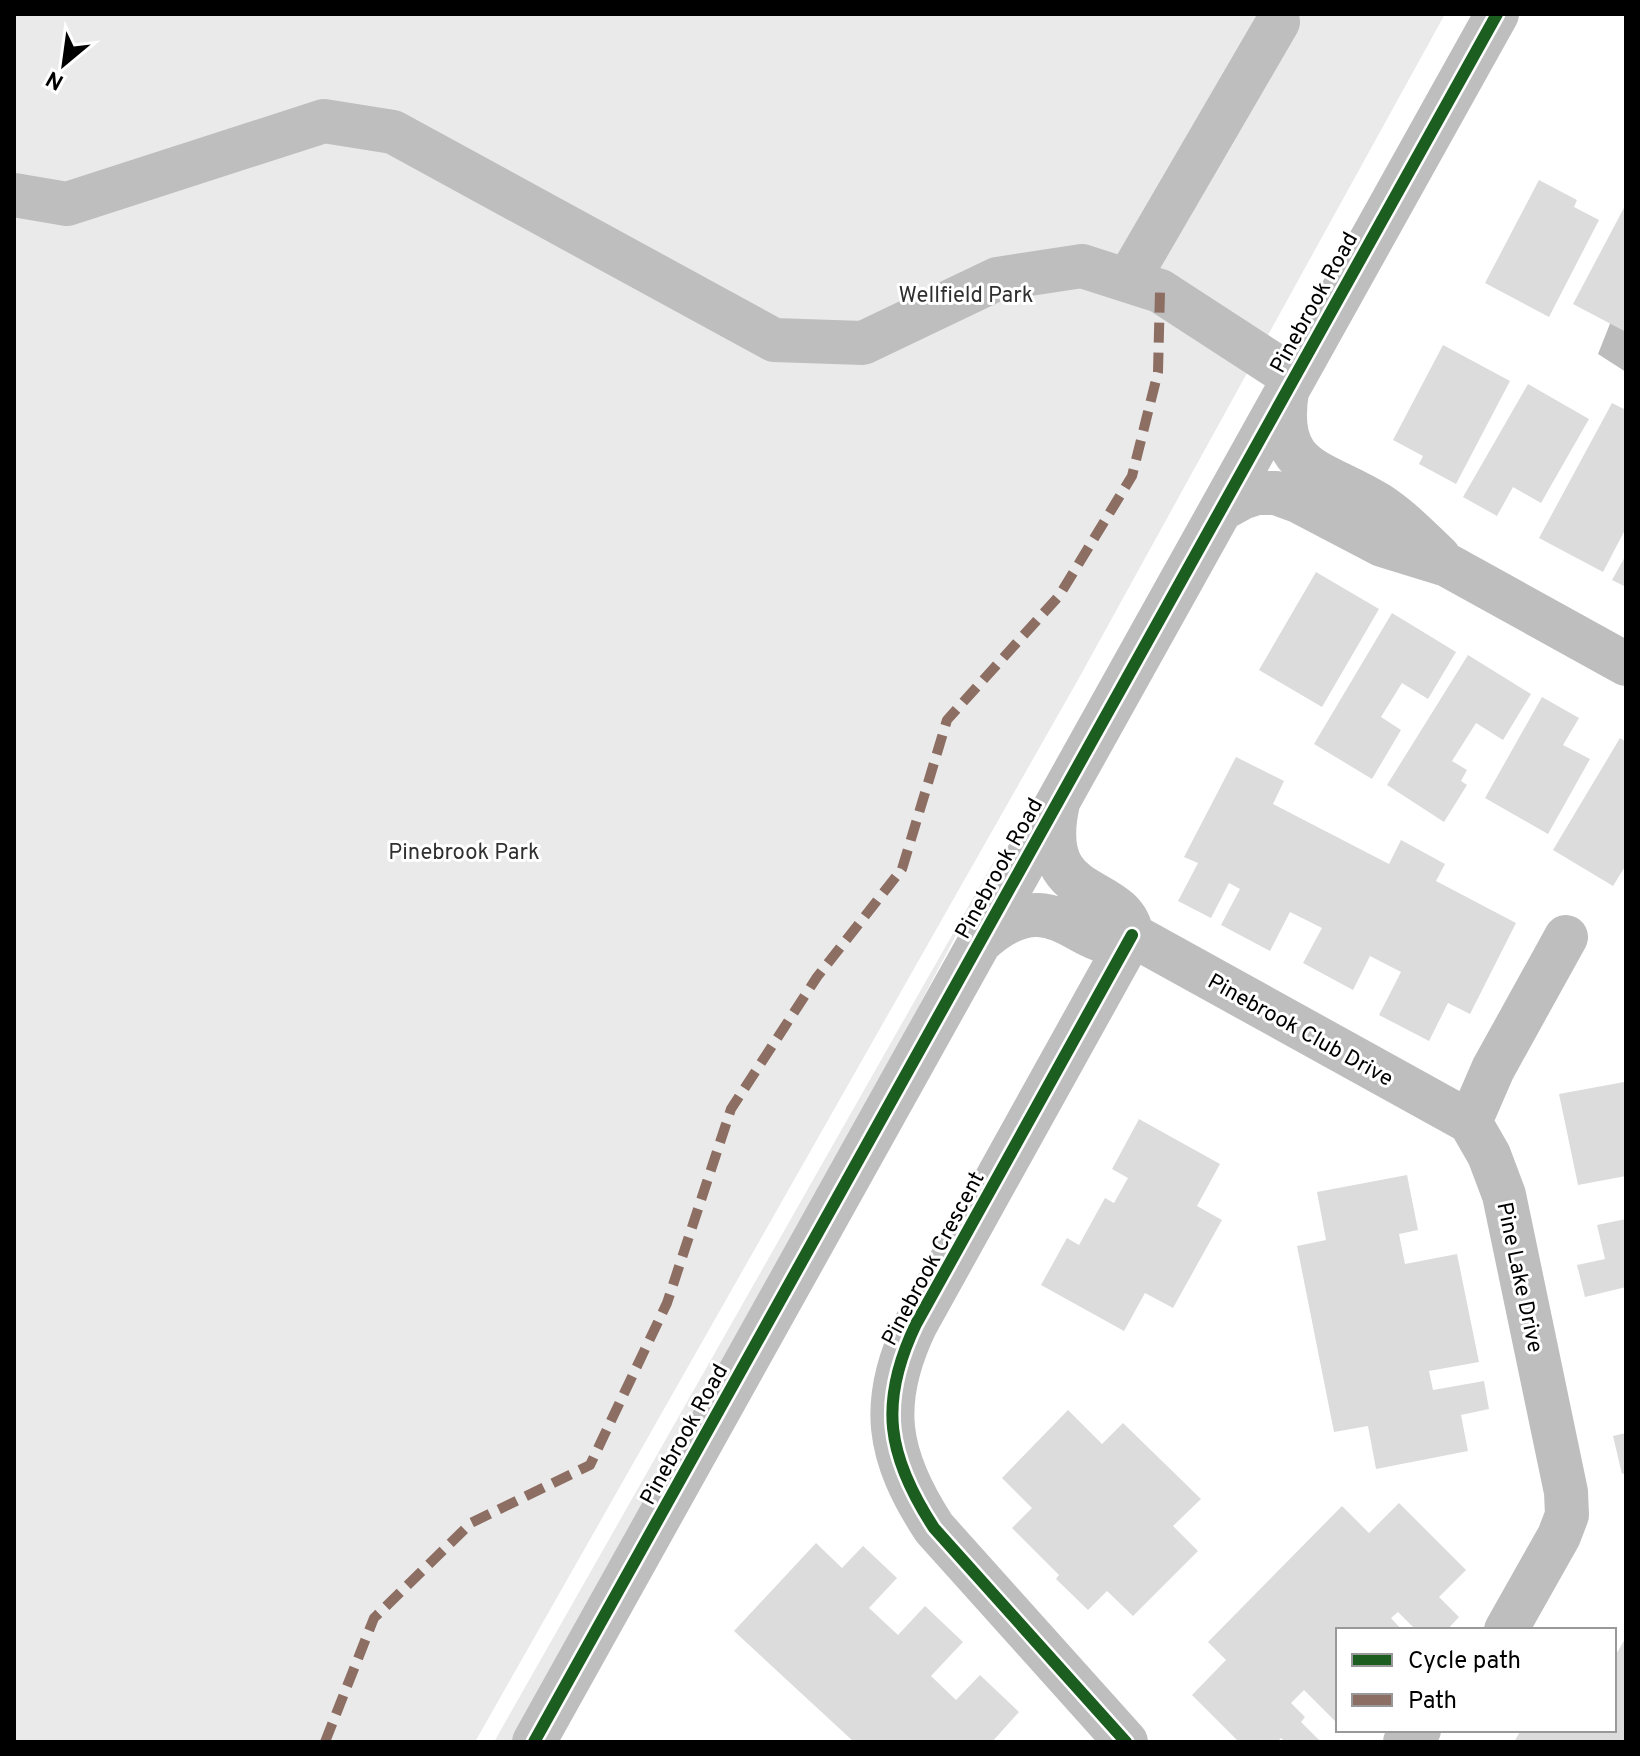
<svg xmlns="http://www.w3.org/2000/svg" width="1640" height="1756" font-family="Overpass,sans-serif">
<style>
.green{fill:#eaeaea}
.water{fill:#bcbcbc}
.building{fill:#dcdcdc}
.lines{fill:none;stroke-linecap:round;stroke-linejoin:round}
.minor{stroke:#bebebe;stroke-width:44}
.quiet{stroke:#8d6e63;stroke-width:10;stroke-dasharray:20 10;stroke-linecap:butt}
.cycleway-casing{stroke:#fff;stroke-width:17}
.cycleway{stroke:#1b5e20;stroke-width:12}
.labels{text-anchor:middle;stroke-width:6;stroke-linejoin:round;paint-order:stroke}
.park-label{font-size:22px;fill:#2f2f2f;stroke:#fff}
.street-label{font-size:22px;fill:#000;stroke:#fff}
</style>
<rect width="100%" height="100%" fill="#fff"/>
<path class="green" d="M14 14H1445L1079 678 475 1742H14Z
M1006 840 860 1118 512 1742H494Z"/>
<path class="water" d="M1617 306 1626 311V372L1598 354Z"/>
<path class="building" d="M1539 180 1577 200 1574 207 1599 220 1549 317 1485 283Z
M1626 204V332L1573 304Z
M1443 345 1510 381 1456 484 1419 464 1423 456 1393 440Z
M1528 384 1589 419 1541 503 1513 487 1497 516 1463 497Z
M1612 403 1626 410V528L1603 572 1539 538Z
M1626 555V587L1612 580Z
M1316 572 1379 609 1322 707 1259 670Z
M1392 613 1456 652 1428 699 1402 683 1381 717 1401 730 1372 779 1314 744Z
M1468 655 1531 694 1503 740 1476 723 1452 761 1467 770 1461 781 1467 785 1444 822 1387 785Z
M1542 697 1579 718 1563 745 1590 759 1548 834 1485 798Z
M1620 738 1626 742V865L1613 886 1553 850Z
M1236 757 1284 781 1273 804 1389 864 1401 840 1445 864 1436 881 1516 923 1470 1014 1448 1003 1429 1041 1379 1015 1401 972 1370 956 1353 990 1303 963 1322 928 1290 912 1270 951 1221 925 1240 889 1229 883 1211 918 1178 901 1198 863 1184 857Z
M1624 1082 1626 1176 1578 1185 1559 1094Z
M1139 1119 1220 1164 1197 1206 1222 1220 1173 1308 1145 1293 1124 1331 1041 1285 1067 1238 1079 1245 1105 1198 1114 1203 1128 1178 1112 1169Z
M1407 1175 1418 1230 1399 1234 1405 1264 1457 1254 1479 1362 1429 1371 1433 1390 1484 1381 1489 1409 1461 1415 1468 1451 1376 1469 1368 1426 1334 1432 1297 1246 1326 1240 1317 1192Z
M1626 1219V1287L1585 1297 1577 1265 1605 1259 1597 1225Z
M1068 1410 1102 1444 1123 1423 1201 1499 1173 1526 1198 1551 1133 1616 1107 1591 1088 1610 1056 1579 1059 1575 1012 1528 1032 1508 1002 1478Z
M1626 1433V1473L1622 1474 1613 1436Z
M1399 1503 1466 1570 1439 1597 1459 1617 1447 1630H1416L1398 1612 1391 1618 1402 1630H1338V1724L1304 1690 1291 1703 1305 1717 1301 1722 1319 1740 1318 1742H1285L1281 1738 1277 1742H1239L1192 1695 1226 1660 1208 1642 1342 1506 1369 1533Z
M816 1543 842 1568 863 1546 897 1578 869 1608 898 1635 925 1606 963 1642 931 1676 956 1700 980 1675 1019 1712 992 1742H854L734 1631Z
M1626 1637V1742H1514L1521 1730H1566L1571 1733 1573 1730H1614V1658Z"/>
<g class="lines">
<path class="minor" d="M14 195 67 204 324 121 393 132 774 340 863 343 997 279 1082 266 1160 291 1294 378
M1128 280 1278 22
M1287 391C1274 473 1322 469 1378 504 1401 519 1420 539 1439 557
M1222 509 1242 498 1257 493H1276L1298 501 1382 545 1447 565 1626 664
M1058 803C1035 907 1123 880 1132 935L1470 1122
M980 942C1059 870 1087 968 1132 935
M1506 1630 1559 1536 1567 1515 1566 1492 1504 1195 1489 1155 1470 1122 1493 1069 1566 937
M534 1742 1497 14
M1126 1742 934 1528C887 1456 878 1403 916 1324L1132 935
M1405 1742 1419 1730"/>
<path class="quiet" d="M325 1742 374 1618 471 1523 590 1465 667 1303 731 1109 817 977 902 869 947 720 1059 596 1132 476 1158 372 1160 291"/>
<defs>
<path id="cycleway" d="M534 1742 1497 14
M1126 1742 934 1528C887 1456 878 1403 916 1324L1132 935"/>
</defs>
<use href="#cycleway" class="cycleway-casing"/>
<use href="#cycleway" class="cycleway"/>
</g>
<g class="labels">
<g class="park-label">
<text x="966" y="302">Wellfield Park</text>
<text x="464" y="859">Pinebrook Park</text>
</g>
<g class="street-label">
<text transform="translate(1313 302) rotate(-61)" y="8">Pinebrook Road</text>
<text transform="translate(998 868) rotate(-61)" y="8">Pinebrook Road</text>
<text transform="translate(1301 1029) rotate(29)" y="8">Pinebrook Club Drive</text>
<text transform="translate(932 1258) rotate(-62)" y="8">Pinebrook Crescent</text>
<text transform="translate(1521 1277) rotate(78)" y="8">Pine Lake Drive</text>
<text transform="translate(683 1434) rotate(-61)" y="8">Pinebrook Road</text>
</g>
</g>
<rect width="1640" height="1756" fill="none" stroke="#000000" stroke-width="32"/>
<rect x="1336" y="1628" width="280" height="104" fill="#ffffff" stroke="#999999" stroke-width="2"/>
<rect x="1352" y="1654" width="40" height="12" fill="#1b5e20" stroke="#999999" stroke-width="2"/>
<text x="1408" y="1668" font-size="24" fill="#000000">Cycle path</text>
<rect x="1352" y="1694" width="40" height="12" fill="#8d6e63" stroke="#999999" stroke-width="2"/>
<text x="1408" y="1708" font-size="24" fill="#000000">Path</text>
<g transform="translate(64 64) rotate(209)" stroke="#ffffff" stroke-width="6" paint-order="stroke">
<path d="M0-6L14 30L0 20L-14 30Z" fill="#000000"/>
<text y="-12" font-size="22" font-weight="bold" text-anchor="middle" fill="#000000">N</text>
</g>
</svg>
